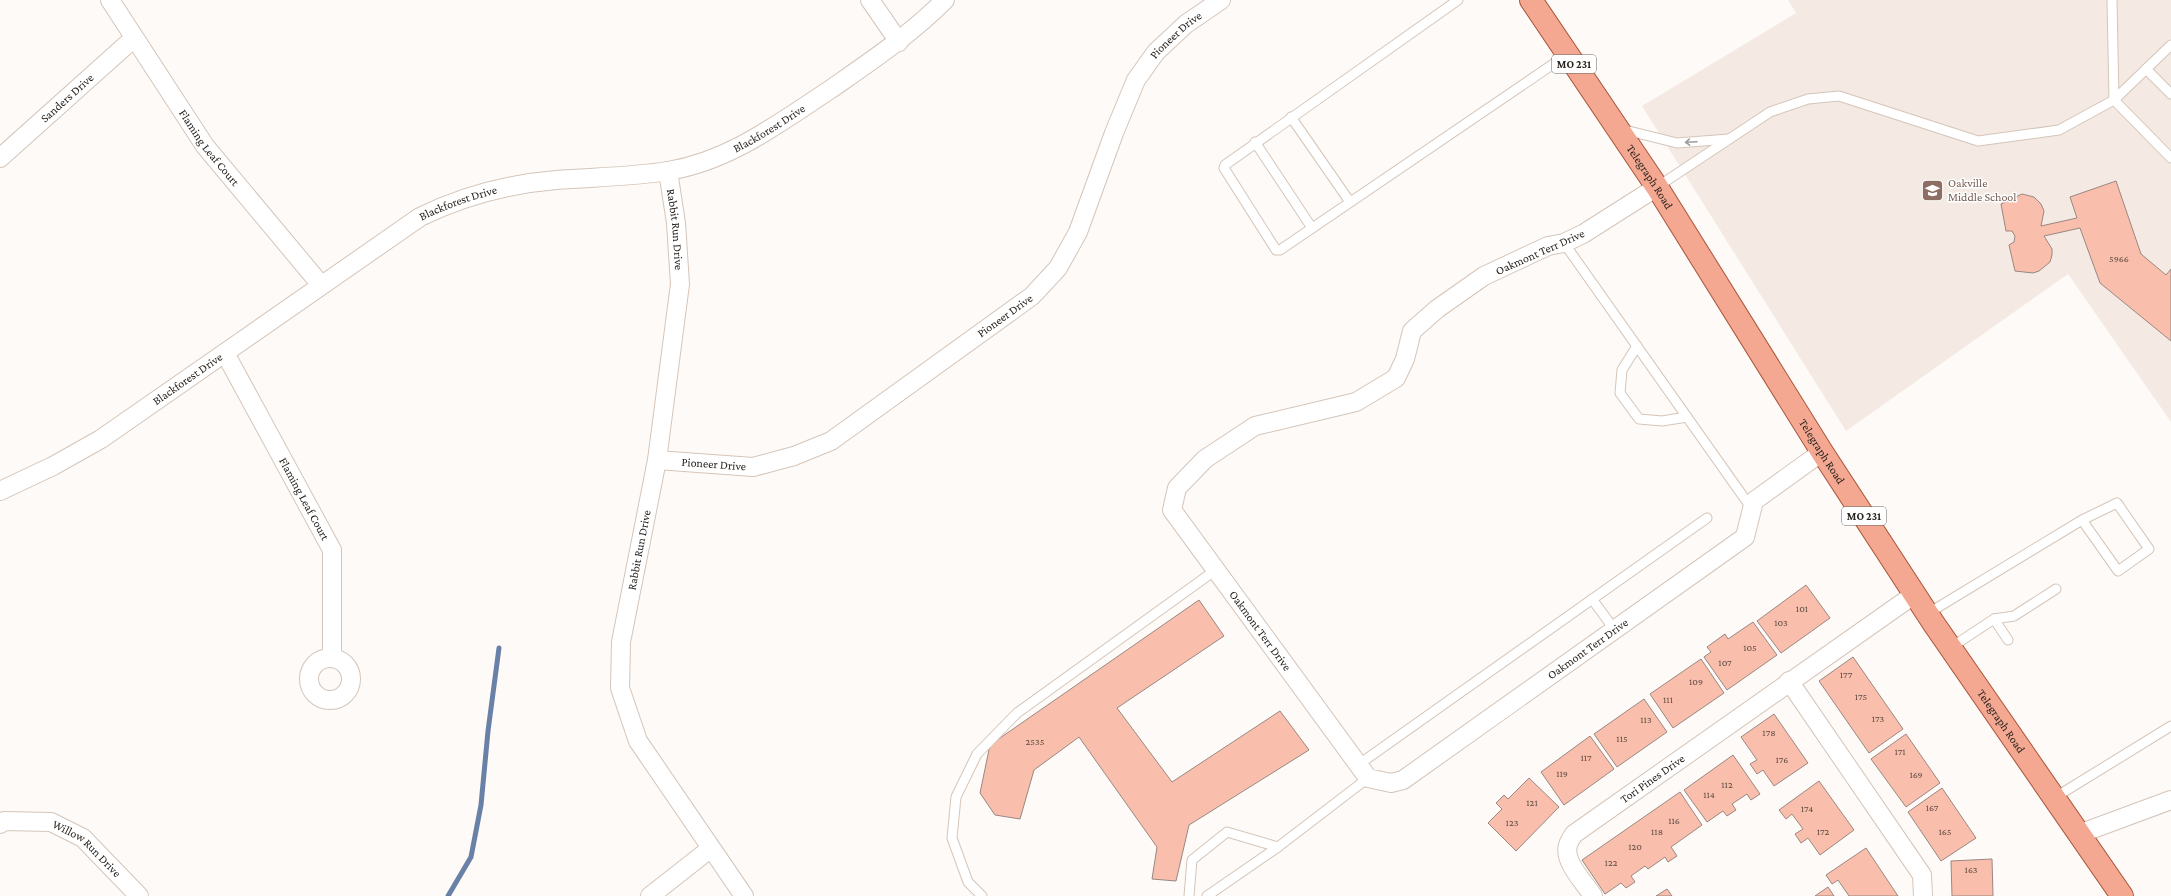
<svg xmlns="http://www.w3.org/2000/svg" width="2171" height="896" font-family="'Crimson Pro',serif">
  <rect width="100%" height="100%" fill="#fdfaf7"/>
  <path fill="#f4eae3" d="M 1788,0 L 2171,0 L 2171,422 L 2068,274 L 1846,431 L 1642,106 L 1796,13 Z"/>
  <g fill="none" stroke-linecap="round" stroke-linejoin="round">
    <path stroke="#6981a6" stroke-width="5" d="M 448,896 L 471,857 L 481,805 L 488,731 L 499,648"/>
  </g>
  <g fill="#fabfac" stroke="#9a8781">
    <path d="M 2116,181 L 2141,254 L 2166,275 L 2171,269 L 2171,341 L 2100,283 L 2080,228 L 2044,236 L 2052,249 L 2052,255 L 2050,262 L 2039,271 L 2033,273 L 2015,271 L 2009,245 L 2014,242 L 2015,236 L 2012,231 L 2006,231 L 2001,204 L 2022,194 L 2034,197 L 2041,204 L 2044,211 L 2041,226 L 2077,218 L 2070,197 Z"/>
    <path d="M 1806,585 L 1830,618 L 1781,653 L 1757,621 Z"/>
    <path d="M 1199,600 L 1224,636 L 1117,708 L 1172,782 L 1280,711 L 1309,750 L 1189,825 L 1176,881 L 1152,879 L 1157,847 L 1079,737 L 1034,770 L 1020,819 L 995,815 L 980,793 L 990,745 Z"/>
    <path d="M 1753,622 L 1777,655 L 1727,690 L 1704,657 L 1711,652 L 1707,647 L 1725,634 L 1728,639 Z"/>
    <path d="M 1853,657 L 1903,729 L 1869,753 L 1819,681 Z"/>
    <path d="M 1701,659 L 1724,693 L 1673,728 L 1650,694 Z"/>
    <path d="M 1644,699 L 1667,732 L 1617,767 L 1594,734 Z"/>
    <path d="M 1774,714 L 1808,763 L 1774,786 L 1763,770 L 1757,774 L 1750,764 L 1757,760 L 1741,737 Z"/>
    <path d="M 1906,734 L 1940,783 L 1906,807 L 1871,759 Z"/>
    <path d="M 1590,736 L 1614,769 L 1564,805 L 1541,772 Z"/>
    <path d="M 1733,755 L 1760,794 L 1751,800 L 1747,794 L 1732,804 L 1736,810 L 1727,816 L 1723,811 L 1707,822 L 1684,790 Z"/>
    <path d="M 1529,778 L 1559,807 L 1516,851 L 1488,823 L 1502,809 L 1496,803 L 1504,795 L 1508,799 Z"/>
    <path d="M 1819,781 L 1854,830 L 1820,855 L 1808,838 L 1801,843 L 1795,834 L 1803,829 L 1792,814 L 1786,819 L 1779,810 Z"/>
    <path d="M 1942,788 L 1976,838 L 1941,861 L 1908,812 Z"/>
    <path d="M 1680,792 L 1702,825 L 1671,847 L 1677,856 L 1668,862 L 1665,857 L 1648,869 L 1645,866 L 1631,876 L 1635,882 L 1626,888 L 1621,883 L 1605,894 L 1582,860 Z"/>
    <path d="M 1866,848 L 1898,896 L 1849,896 L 1838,880 L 1832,884 L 1826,875 Z"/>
    <path d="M 1992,859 L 1993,896 L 1952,896 L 1951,861 Z"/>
    <path d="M 1828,887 L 1834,896 L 1815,896 Z"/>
    <path d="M 1667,889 L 1672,896 L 1656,896 Z"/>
  </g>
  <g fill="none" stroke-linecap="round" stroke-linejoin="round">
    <defs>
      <g id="service">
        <path d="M 1458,0 L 1225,165 L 1224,168 L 1276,250 L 1280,250 L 1568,54"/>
        <path d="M 2112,0 L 2114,100 L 2171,158"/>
        <path d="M 2146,69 L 2171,94"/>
        <path d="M 1291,117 L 1350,202"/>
        <path d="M 1621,129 L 1677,143 L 1729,139"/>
        <path d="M 1255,142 L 1312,228"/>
        <path d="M 1657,187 L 1770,112 L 1808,99 L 1839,96 L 1978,141 L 2059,130 L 2114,100 L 2171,45"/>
        <path d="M 1564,243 L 1752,509"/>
        <path d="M 1637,346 L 1622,370 L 1620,393 L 1639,419 L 1662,421 L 1687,417"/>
        <path d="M 1592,599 L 1614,629"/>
        <path d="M 1927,614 L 2082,520 L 2117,503 L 2149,549 L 2118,571 L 2082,520"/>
        <path d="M 1994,619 L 2008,640"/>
        <path d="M 1950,648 L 1994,619 L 2014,616 L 2056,589"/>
        <path d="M 1358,765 L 1707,518"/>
        <path d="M 2054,798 L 2171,726"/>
        <path d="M 982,896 L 968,882 L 952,838 L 956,797 L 977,754 L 1017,713 L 1217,569"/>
        <path d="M 1189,896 L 1192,860 L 1227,832 L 1278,847"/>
        <path d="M 1207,896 L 1278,847 L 1368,778"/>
      </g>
      <g id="minor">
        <path id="s1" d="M 110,0 L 205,146 L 321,285"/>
        <path d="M 870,0 L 899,42"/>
        <path id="s2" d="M 0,158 L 134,38"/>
        <path id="s3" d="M 668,171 L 676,223 L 680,284 L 657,460 L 621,642 L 620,688 L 638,741 L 744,896"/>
        <path id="s4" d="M 1657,187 L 1583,234 L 1564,243 L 1548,246 L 1484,276 L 1437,309 L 1412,331 L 1405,359 L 1396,378 L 1356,402 L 1255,426 L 1205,459 L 1177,488 L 1172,510 L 1368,778 L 1391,783 L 1403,780 L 1745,537 L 1754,501 L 1822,452"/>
        <path id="s5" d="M 225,353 L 332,550 L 332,658"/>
        <path id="s6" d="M 657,460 L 753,467 L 794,456 L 831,441 L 1032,296 L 1058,268 L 1078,232 L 1114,133 L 1136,80 L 1156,52 L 1186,24 L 1221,0"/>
        <path id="s7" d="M 0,491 L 53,466 L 101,439 L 420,217 C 463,196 508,184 556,180 C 593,177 631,177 668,171 C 730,161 779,123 831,89 C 871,61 910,35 945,0"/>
        <circle cx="330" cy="679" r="21"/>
        <path d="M 1789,681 L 1922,875 L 1923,896"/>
        <path id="s8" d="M 0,824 L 4,821 L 51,822 L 83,838 L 139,896"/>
        <path d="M 2079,834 L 2171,800"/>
        <path d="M 650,896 L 710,849"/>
        <path id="s9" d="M 1593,896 C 1585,883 1563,862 1568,845 C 1569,841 1572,837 1574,834 L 1915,594"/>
      </g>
      <g id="primary">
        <path id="s10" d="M 1531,0 L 1657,187 L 1822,452 L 1934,624 L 2122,896"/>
      </g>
    </defs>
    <use href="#service" stroke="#d5c5b9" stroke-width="11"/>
    <use href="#minor" stroke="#d5c5b9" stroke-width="20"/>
    <use href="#primary" stroke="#a85439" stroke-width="24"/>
    <use href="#service" stroke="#fff" stroke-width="9"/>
    <use href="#minor" stroke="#fff" stroke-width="18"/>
    <use href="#primary" stroke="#f4a891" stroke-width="22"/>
  </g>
  <defs><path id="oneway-shaft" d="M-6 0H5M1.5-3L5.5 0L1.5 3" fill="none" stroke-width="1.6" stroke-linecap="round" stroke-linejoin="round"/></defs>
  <use stroke="#9f9c9a" href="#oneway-shaft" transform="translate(1691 142) rotate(177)"/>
  <defs>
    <symbol id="school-square" viewBox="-11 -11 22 22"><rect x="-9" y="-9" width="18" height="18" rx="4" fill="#8d6e63" stroke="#fff"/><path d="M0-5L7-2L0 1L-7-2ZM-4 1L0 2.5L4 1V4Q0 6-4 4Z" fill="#fff"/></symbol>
  </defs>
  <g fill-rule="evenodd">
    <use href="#school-square" x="1920" y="178" width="25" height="25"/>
  </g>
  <g text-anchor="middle" stroke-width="3" stroke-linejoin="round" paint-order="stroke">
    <g font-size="10" fill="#5d4a42">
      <text x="2119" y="262">5966</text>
      <text x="1802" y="612">101</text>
      <text x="1781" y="626">103</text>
      <text x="1750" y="651">105</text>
      <text x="1725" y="666">107</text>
      <text x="1846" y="678">177</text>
      <text x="1696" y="685">109</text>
      <text x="1861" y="700">175</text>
      <text x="1668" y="703">111</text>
      <text x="1878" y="722">173</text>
      <text x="1646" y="723">113</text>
      <text x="1769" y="736">178</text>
      <text x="1622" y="742">115</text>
      <text x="1035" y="745">2535</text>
      <text x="1900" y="755">171</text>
      <text x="1586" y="761">117</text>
      <text x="1782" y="763">176</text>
      <text x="1562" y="777">119</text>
      <text x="1916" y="778">169</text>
      <text x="1727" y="788">112</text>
      <text x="1709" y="798">114</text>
      <text x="1532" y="806">121</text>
      <text x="1932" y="811">167</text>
      <text x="1807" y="812">174</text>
      <text x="1674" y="824">116</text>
      <text x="1512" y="826">123</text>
      <text x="1657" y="835">118</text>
      <text x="1823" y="835">172</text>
      <text x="1945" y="835">165</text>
      <text x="1635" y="850">120</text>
      <text x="1611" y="866">122</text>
      <text x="1971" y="873">163</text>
    </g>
    <g fill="#fff" stroke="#696562" stroke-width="1">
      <rect x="1552" y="55" width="44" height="18" rx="3"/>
      <rect x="1842" y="507" width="44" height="18" rx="3"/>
    </g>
    <g font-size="11" font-weight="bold" fill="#29231e">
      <text x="1574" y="68">MO 231</text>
      <text x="1864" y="520">MO 231</text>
    </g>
    <g font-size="12" fill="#29231e" stroke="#fff">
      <text dy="4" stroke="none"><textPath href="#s6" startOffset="729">Pioneer Drive</textPath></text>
      <text dy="4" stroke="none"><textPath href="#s2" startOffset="90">Sanders Drive</textPath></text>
      <text dy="4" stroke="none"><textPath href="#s7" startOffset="867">Blackforest Drive</textPath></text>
      <text dy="4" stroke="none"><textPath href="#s1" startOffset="178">Flaming Leaf Court</textPath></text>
      <text dy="4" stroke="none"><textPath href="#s10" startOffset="213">Telegraph Road</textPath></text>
      <text dy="4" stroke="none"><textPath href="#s7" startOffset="543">Blackforest Drive</textPath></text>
      <text dy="4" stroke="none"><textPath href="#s3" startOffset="59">Rabbit Run Drive</textPath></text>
      <text transform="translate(1540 252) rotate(-24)" y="4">Oakmont Terr Drive</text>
      <text dy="4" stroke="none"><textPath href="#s6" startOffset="393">Pioneer Drive</textPath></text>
      <text dy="4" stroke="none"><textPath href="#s7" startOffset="219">Blackforest Drive</textPath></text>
      <text dy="4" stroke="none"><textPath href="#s10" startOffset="537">Telegraph Road</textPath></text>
      <text dy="4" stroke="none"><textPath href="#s6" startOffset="57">Pioneer Drive</textPath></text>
      <text dy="4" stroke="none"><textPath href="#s5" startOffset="166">Flaming Leaf Court</textPath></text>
      <text transform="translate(639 550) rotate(-79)" y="4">Rabbit Run Drive</text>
      <text dy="4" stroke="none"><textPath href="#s4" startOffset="759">Oakmont Terr Drive</textPath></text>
      <text dy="4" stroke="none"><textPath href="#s4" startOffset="1204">Oakmont Terr Drive</textPath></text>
      <text dy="4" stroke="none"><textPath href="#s10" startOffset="861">Telegraph Road</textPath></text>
      <text dy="4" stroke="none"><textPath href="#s9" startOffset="167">Tori Pines Drive</textPath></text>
      <text dy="4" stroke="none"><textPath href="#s8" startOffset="97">Willow Run Drive</textPath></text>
    </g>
    <g font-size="12" fill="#785e54" stroke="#fff" text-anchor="start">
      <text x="1948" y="187">Oakville<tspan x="1948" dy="14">Middle School</tspan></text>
    </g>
  </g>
</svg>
